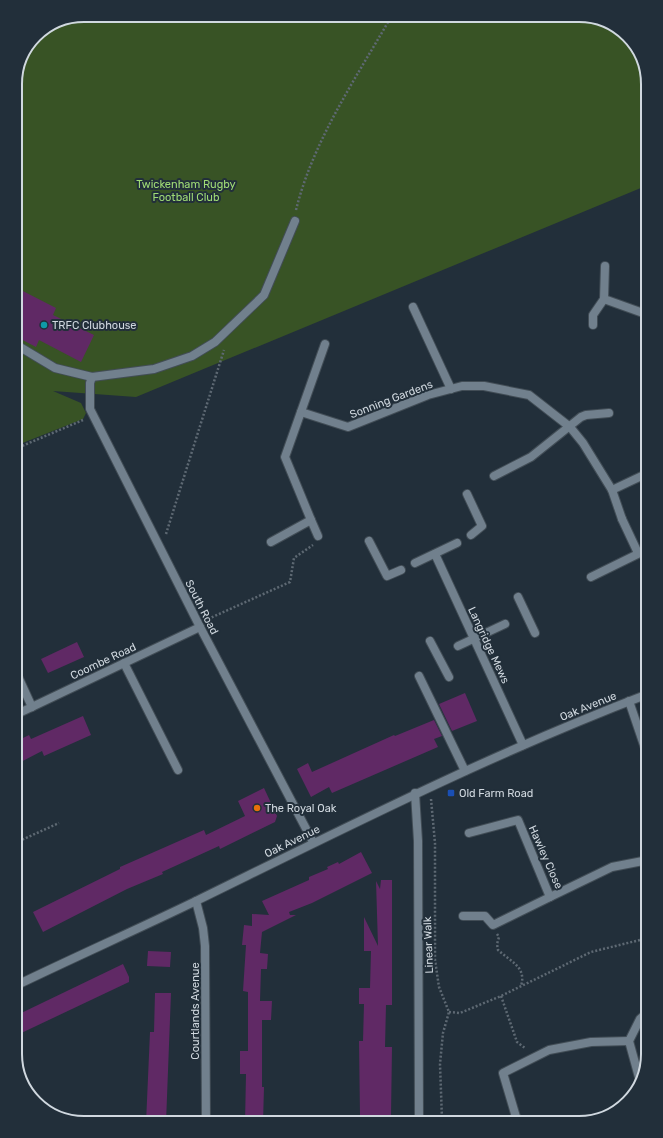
<svg xmlns="http://www.w3.org/2000/svg" width="663" height="1138" font-family="Rubik,sans-serif">
  <rect width="100%" height="100%" fill="#222f3a"/>
  <path fill="#385325" d="M 584,15 L 618,27 L 641,54 L 648,84 L 648,185 L 136,397 L 53,391 L 81,403 L 86,413 L 83,419 L 15,446 L 15,80 L 35,35 L 58,20 Z"/>
  <g fill="#602965">
    <path d="M 15,287 L 56,308 L 53,315 L 94,335 L 81,362 L 39,340 L 36,347 L 15,336 Z"/>
    <path d="M 77,642 L 84,657 L 48,673 L 41,659 Z"/>
    <path d="M 465,693 L 477,721 L 452,731 L 439,704 Z"/>
    <path d="M 83,716 L 91,735 L 44,756 L 42,751 L 15,765 L 15,742 L 29,735 L 31,739 Z"/>
    <path d="M 434,720 L 442,736 L 434,739 L 438,747 L 332,793 L 329,787 L 311,797 L 297,769 L 308,763 L 312,772 L 394,735 L 395,736 Z"/>
    <path d="M 264,788 L 277,816 L 275,822 L 220,849 L 219,846 L 162,872 L 163,874 L 127,889 L 43,932 L 33,912 L 120,869 L 120,867 L 204,830 L 206,835 L 245,816 L 238,801 Z"/>
    <path d="M 361,852 L 372,873 L 312,903 L 289,912 L 290,915 L 296,915 L 262,932 L 260,953 L 268,954 L 267,969 L 261,969 L 260,1001 L 272,1001 L 271,1020 L 262,1020 L 262,1087 L 264,1087 L 263,1123 L 245,1123 L 246,1074 L 240,1074 L 240,1051 L 248,1051 L 248,992 L 243,991 L 246,945 L 242,945 L 244,925 L 252,926 L 252,914 L 269,915 L 262,901 L 309,880 L 309,877 L 328,869 L 327,867 L 338,862 L 339,864 Z"/>
    <path d="M 381,880 L 392,880 L 392,1005 L 386,1005 L 385,1047 L 392,1047 L 391,1116 L 360,1116 L 359,1041 L 363,1041 L 364,1004 L 359,1004 L 359,988 L 370,988 L 371,951 L 364,951 L 364,917 L 378,946 L 376,881 L 380,889 Z"/>
    <path d="M 148,951 L 171,952 L 170,967 L 147,966 Z"/>
    <path d="M 123,964 L 129,977 L 129,982 L 15,1036 L 15,1016 Z"/>
    <path d="M 155,993 L 171,993 L 166,1123 L 146,1123 L 150,1032 L 154,1032 Z"/>
  </g>
  <g fill="none" stroke-linecap="round" stroke-linejoin="round">
    <defs>
      <g id="service">
        <path d="M 413,307 L 451,389"/>
        <path d="M 15,344 L 55,368 L 92,377 L 154,369 L 192,356 L 215,342 L 264,295 L 295,221"/>
        <path d="M 494,476 L 531,457 L 581,417 L 586,415 L 609,413"/>
        <path d="M 467,494 L 482,526 L 471,535"/>
        <path d="M 622,519 L 638,553"/>
        <path d="M 369,541 L 387,576 L 401,570"/>
        <path d="M 271,542 L 311,520 L 318,536"/>
        <path d="M 415,563 L 457,543"/>
        <path d="M 591,577 L 648,549"/>
        <path d="M 518,597 L 535,633"/>
        <path d="M 430,641 L 449,677"/>
        <path d="M 458,646 L 505,624"/>
        <path d="M 124,663 L 178,770"/>
        <path d="M 419,676 L 465,771"/>
        <path d="M 463,916 L 485,916 L 493,925 L 550,897"/>
        <path d="M 516,1117 L 518,1123"/>
      </g>
      <g id="minor">
        <path d="M 605,266 L 604,299 L 643,313 L 648,318"/>
        <path d="M 593,325 L 593,315 L 604,299"/>
        <path d="M 92,377 L 90,383 L 90,409 L 200,627 L 313,842"/>
        <path d="M 301,412 L 348,427 L 428,395 L 462,386 L 484,386 L 529,395 L 570,427 L 583,443 L 612,490 L 622,519"/>
        <path d="M 648,415 L 646,367 L 648,363"/>
        <path d="M 612,490 L 648,473"/>
        <path d="M 311,520 L 285,457 L 325,344"/>
        <path d="M 435,554 L 523,745"/>
        <path d="M 15,670 L 32,707"/>
        <path d="M 629,701 L 648,757"/>
        <path d="M 15,715 L 200,627"/>
        <path d="M 415,793 L 418,841 L 419,1123"/>
        <path d="M 469,833 L 518,820 L 550,897 L 612,867 L 648,860"/>
        <path d="M 196,901 L 203,928 L 205,946 L 206,1123"/>
        <path d="M 640,1081 L 629,1041 L 640,1019 L 648,1012"/>
        <path d="M 516,1117 L 503,1073 L 549,1050 L 591,1042 L 629,1041"/>
      </g>
      <path id="tertiary" d="M 15,986 C 75,957 136,930 196,901 C 345,828 493,753 648,694"/>
    </defs>
    <use href="#service" stroke="#424d56" stroke-width="10"/>
    <use href="#minor" stroke="#424d56" stroke-width="10"/>
    <use href="#tertiary" stroke="#424d56" stroke-width="10"/>
    <g stroke="#5e6973" stroke-width="2.5" stroke-dasharray="2 2" stroke-linecap="butt">
      <path d="M 296,210 C 313,141 356,78 391,17"/>
      <path d="M 15,449 L 83,420"/>
      <path d="M 166,534 L 224,350"/>
      <path d="M 208,619 L 290,582 L 294,558 L 313,545"/>
      <path d="M 431,799 L 435,843 L 435,960 L 439,987 L 449,1012 L 443,1033 L 440,1064 L 442,1119 L 444,1123"/>
      <path d="M 15,843 L 59,823"/>
      <path d="M 497,934 L 499,937 L 497,944 L 498,950 C 510,961 527,967 521,986"/>
      <path d="M 501,996 L 517,1042 L 525,1048"/>
      <path d="M 449,1012 L 460,1013 L 501,996 L 591,952 L 648,938"/>
    </g>
    <use href="#service" stroke="#71808d" stroke-width="8"/>
    <use href="#minor" stroke="#71808d" stroke-width="8"/>
    <use href="#tertiary" stroke="#71808d" stroke-width="8"/>
  </g>
  <circle fill="#0f9aa8" stroke="#222f3a" stroke-width="1.5" cx="44" cy="325" r="4"/>
  <rect fill="#1a4fb4" stroke="#222f3a" stroke-width="1.5" x="447" y="789" width="8" height="8" rx="2"/>
  <circle fill="#e8710a" stroke="#222f3a" stroke-width="1.5" cx="257" cy="808" r="4"/>
  <g text-anchor="middle" stroke-width="4" stroke-linejoin="round" paint-order="stroke">
    <g font-size="11" fill="#9fdb75" stroke="#222f3a">
      <text x="186" y="188">Twickenham Rugby<tspan x="186" dy="13">Football Club</tspan></text>
    </g>
    <g font-size="11" fill="#d0d8df" stroke="#222f3a" text-anchor="start">
      <text x="52" y="329">TRFC Clubhouse</text>
      <text x="459" y="797">Old Farm Road</text>
      <text x="265" y="812">The Royal Oak</text>
    </g>
    <g font-size="11" fill="#d0d8df" stroke="#222f3a">
      <text transform="translate(391 399) rotate(-21)" y="4">Sonning Gardens</text>
      <text transform="translate(202 607) rotate(63)" y="4">South Road</text>
      <text transform="translate(489 645) rotate(65)" y="4">Langridge Mews</text>
      <text transform="translate(103 661) rotate(-25)" y="4">Coombe Road</text>
      <text transform="translate(588 706) rotate(-22)" y="4">Oak Avenue</text>
      <text transform="translate(292 841) rotate(-26)" y="4">Oak Avenue</text>
      <text transform="translate(546 857) rotate(66)" y="4">Hawley Close</text>
      <text transform="translate(428 945) rotate(-92)" y="4">Linear Walk</text>
      <text transform="translate(195 1011) rotate(-90)" y="4">Courtlands Avenue</text>
    </g>
  </g>
  <path d="M0 0H663V1138H0ZM84 22H579A62 62 0 0 1 641 84V1054A62 62 0 0 1 579 1116H84A62 62 0 0 1 22 1054V84A62 62 0 0 1 84 22Z" fill="#222f3a" fill-rule="evenodd"/>
  <path fill="none" stroke="#d0d8df" stroke-width="2" d="M84 22H579A62 62 0 0 1 641 84V1054A62 62 0 0 1 579 1116H84A62 62 0 0 1 22 1054V84A62 62 0 0 1 84 22Z"/>
</svg>
